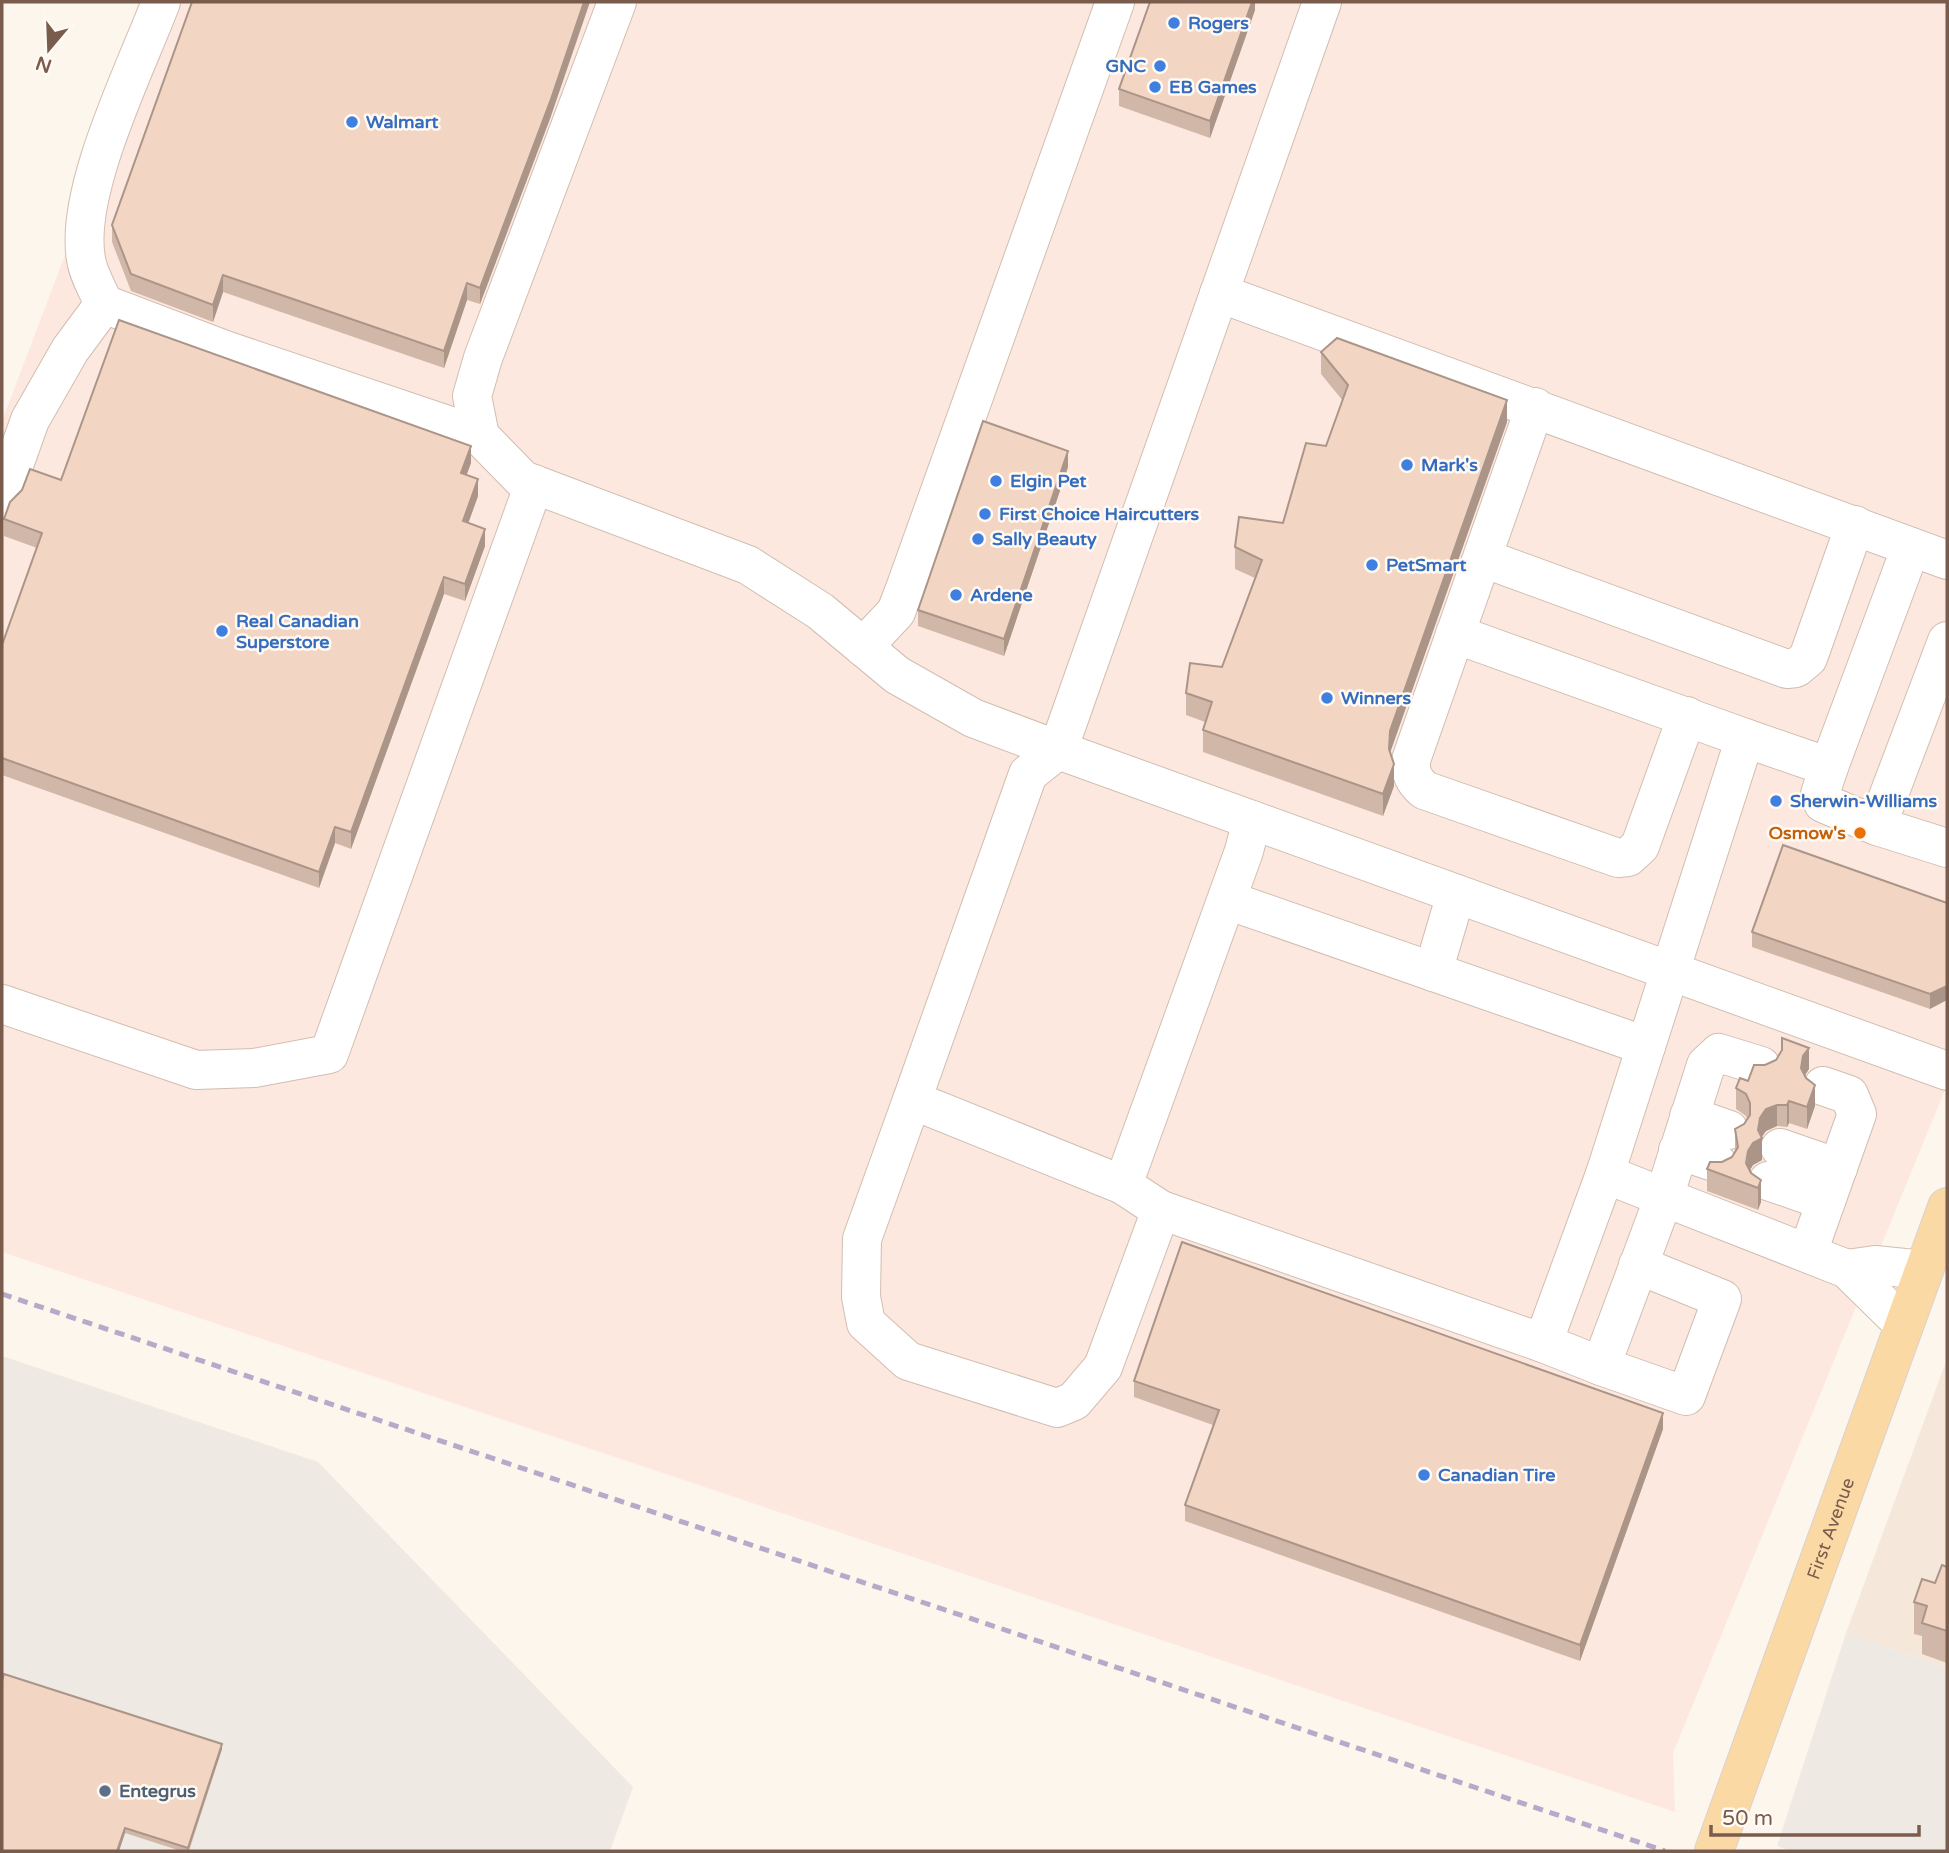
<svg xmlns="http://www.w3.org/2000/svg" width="1949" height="1853" font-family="'Varela Round',sans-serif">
  <rect width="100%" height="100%" fill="#fdf6ec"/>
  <path fill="#f5e8da" d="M 1947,1359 L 1947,1668 L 1846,1633 Z"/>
  <path fill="#fde8e0" d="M 161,2 L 1947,2 L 1947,1085 L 1673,1753 L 1675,1812 L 2,1252 L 2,421 Z"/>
  <g fill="#efe9e4">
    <path d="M 2,1356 L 318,1462 L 633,1787 L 610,1851 L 2,1851 Z"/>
    <path d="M 1846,1633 L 1947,1668 L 1947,1851 L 1791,1851 L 1777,1846 Z"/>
  </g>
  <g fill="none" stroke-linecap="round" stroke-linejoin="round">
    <defs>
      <g id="minor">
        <path d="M 161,2 C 136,68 74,191 86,259 C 88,274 98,290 104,304 L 225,350 L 480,436"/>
        <path d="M 617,2 L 483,358 L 472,396 L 480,436 L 523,480 L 748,565 L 820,611 L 897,675 L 973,718 L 1058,750"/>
        <path d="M 1322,2 L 1058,750 L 1947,1071"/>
        <path d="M 1219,293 L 1947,560"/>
        <path d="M 1535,407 L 1411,760 C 1410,773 1414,781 1424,790 L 1618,858 L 1628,857 L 1640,846 L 1687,716"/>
        <path d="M 2,499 L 30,420 L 70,350 L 104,304"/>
        <path d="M 1483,558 L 1787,669 L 1796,668 L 1808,658 L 1855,525"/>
        <path d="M 1455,634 L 1745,738 L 1605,1174 L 1847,1269 L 1904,1325"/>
        <path d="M 863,647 L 896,612 L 906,586 L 1115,2"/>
        <path d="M 1745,738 L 1829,767 L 1911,547"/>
        <path d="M 1058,750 L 1028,774 L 912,1100 L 1123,1185 L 1244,851 L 1252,820"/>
        <path d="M 1829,767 L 1820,794 L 1823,803 L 1877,826 L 1947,848"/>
        <path d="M 1877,826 L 1947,641"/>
        <path d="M 1227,900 L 1646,1046"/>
        <path d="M 1433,972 L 1456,894"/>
        <path d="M 2,1004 L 196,1070 L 254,1068 L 329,1054 L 534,484"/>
        <path d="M 912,1100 L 862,1239 L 861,1297 L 866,1323 L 908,1361 L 1057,1408 L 1074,1401 L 1103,1367 L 1161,1210 L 1123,1185"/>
        <path d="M 1689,1116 L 1729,1130"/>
        <path d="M 1780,1148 L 1838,1168"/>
        <path d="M 1678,1150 L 1717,1163"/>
        <path d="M 1768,1181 L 1826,1201"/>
        <path d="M 1161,1210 L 1543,1343 L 1605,1174"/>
        <path d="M 1808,1252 L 1857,1114 L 1849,1095 L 1823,1086"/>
        <path d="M 1847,1269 L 1875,1265 L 1924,1270"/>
        <path d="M 1543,1343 L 1601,1366 L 1664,1197 L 1706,1065 L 1719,1053 L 1761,1066"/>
        <path d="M 1601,1366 L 1686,1396 L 1722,1299 L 1638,1265"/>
      </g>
      <g id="major">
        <path id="s1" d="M 1714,1851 L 1947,1207"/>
      </g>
    </defs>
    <use href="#minor" stroke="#d1beb0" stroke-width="40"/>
    <use href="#major" stroke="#dad1cd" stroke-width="40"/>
    <use href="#minor" stroke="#fff" stroke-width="38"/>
    <use href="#major" stroke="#fbd9a5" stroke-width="38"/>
    <path stroke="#b9a8c9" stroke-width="5" stroke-dasharray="10 7" stroke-linecap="butt" d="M 2,1294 L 1665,1851"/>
  </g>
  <g fill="#d1b7a8">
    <path d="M 1255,2 L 1255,10 L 1210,138 L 1119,106 L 1119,89 Z"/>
    <path d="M 551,116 L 480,304 L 467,300 L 444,368 L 223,292 L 213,322 L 131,291 L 112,242 L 112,225 Z"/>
    <path d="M 1321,352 L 1507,422 L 1390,752 L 1394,786 L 1383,816 L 1203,752 L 1203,730 L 1205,722 L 1186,715 L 1186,693 L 1222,667 L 1255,578 L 1235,569 L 1235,547 L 1283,523 L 1326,446 L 1343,401 L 1321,374 Z"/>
    <path d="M 471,463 L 466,475 L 478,496 L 468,523 L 485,546 L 465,601 L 444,594 L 351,849 L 335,843 L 319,888 L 2,775 L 2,645 L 37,548 L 4,536 L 4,519 L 61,480 Z"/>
    <path d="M 1068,467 L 1004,656 L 918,626 L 918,610 Z"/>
    <path d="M 1947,903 L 1930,1009 L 1752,947 L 1752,932 Z"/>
    <path d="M 1809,1069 L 1805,1075 L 1815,1106 L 1807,1129 L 1789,1123 L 1787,1127 L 1777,1126 L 1766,1131 L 1762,1137 L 1762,1160 L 1753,1165 L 1750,1170 L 1751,1173 L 1761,1180 L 1761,1202 L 1758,1210 L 1707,1191 L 1707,1169 L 1732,1157 L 1735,1152 L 1735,1129 L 1744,1124 L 1747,1119 L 1746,1116 L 1736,1109 L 1736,1088 L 1748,1081 Z"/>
    <path d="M 1134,1381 L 1663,1429 L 1580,1661 L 1185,1521 L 1185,1505 L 1213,1425 L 1134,1397 Z"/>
    <path d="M 1947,1567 L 1947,1663 L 1922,1654 L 1922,1636 L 1914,1634 L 1914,1602 L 1935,1583 Z"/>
    <path d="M 222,1749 L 189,1851 L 181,1851 L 125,1833 L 119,1851 L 2,1851 Z"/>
  </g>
  <g fill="#aa9588">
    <path d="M 584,2 L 590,2 L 551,116 L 480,304 L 480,288 Z"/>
    <path d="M 1252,2 L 1255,2 L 1255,10 L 1210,138 L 1210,121 Z"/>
    <path d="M 223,275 L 223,292 L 213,322 L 213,305 Z"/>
    <path d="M 467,283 L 467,300 L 444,368 L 444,351 Z"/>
    <path d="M 1507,400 L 1507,422 L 1390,753 L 1389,749 L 1390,731 Z"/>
    <path d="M 471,446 L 471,463 L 461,490 L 461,473 Z"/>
    <path d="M 1068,451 L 1068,467 L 1004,656 L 1004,639 Z"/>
    <path d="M 478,479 L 478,496 L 463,538 L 463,521 Z"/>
    <path d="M 485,529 L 485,546 L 465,601 L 465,584 Z"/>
    <path d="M 444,577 L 444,594 L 351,849 L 351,832 Z"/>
    <path d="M 1394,764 L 1394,786 L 1383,816 L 1383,794 Z"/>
    <path d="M 335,827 L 335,843 L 319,888 L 319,872 Z"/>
    <path d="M 1947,986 L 1947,1000 L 1930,1009 L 1930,994 Z"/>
    <path d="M 1809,1048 L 1809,1069 L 1803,1078 L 1801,1068 L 1803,1056 Z"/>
    <path d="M 1815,1085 L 1815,1106 L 1807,1129 L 1807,1107 Z"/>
    <path d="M 1789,1101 L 1789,1123 L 1787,1127 L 1787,1105 Z"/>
    <path d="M 1777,1105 L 1777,1126 L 1766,1131 L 1760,1139 L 1762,1138 L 1762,1160 L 1753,1165 L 1748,1173 L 1746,1184 L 1748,1151 L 1758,1130 L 1760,1118 L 1766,1109 Z"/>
    <path d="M 1761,1180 L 1761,1202 L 1758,1210 L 1758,1188 Z"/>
    <path d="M 1663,1413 L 1663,1429 L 1580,1661 L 1580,1645 Z"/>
    <path d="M 222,1744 L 222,1749 L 188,1851 L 188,1848 Z"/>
    <path d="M 125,1828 L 125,1833 L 119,1851 L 117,1851 Z"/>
  </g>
  <g fill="#f3d5c3" stroke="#aa9588" stroke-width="2">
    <path d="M 192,2 L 584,2 L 551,99 L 480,288 L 467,283 L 444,351 L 223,275 L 213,305 L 131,274 L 112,225 Z"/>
    <path d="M 1150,2 L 1252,2 L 1210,121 L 1119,89 Z"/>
    <path d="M 119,320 L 471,446 L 461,473 L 478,479 L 463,521 L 485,529 L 465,584 L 444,577 L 351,832 L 335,827 L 319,872 L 2,758 L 2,645 L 42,533 L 4,519 L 10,502 L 22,490 L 30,469 L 61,480 Z"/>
    <path d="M 1337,338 L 1507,400 L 1390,731 L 1389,749 L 1394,764 L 1383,794 L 1203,730 L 1212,702 L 1186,693 L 1190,663 L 1222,667 L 1262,560 L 1235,547 L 1239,517 L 1283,523 L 1306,443 L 1326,446 L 1348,385 L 1321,352 Z"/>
    <path d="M 983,421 L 1068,451 L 1004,639 L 918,610 Z"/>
    <path d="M 1783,845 L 1947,903 L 1947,986 L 1930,994 L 1752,932 Z"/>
    <path d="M 1782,1038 L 1809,1048 L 1803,1056 L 1801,1068 L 1806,1078 L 1815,1085 L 1807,1107 L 1789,1101 L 1787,1105 L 1777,1105 L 1766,1109 L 1760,1118 L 1758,1130 L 1762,1138 L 1753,1143 L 1748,1151 L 1746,1163 L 1751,1173 L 1761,1180 L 1758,1188 L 1707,1169 L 1710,1162 L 1722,1162 L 1732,1157 L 1738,1147 L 1735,1129 L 1744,1124 L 1750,1115 L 1750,1103 L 1746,1094 L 1736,1088 L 1740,1078 L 1748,1081 L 1754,1065 L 1765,1065 L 1776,1060 L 1782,1050 Z"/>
    <path d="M 1182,1242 L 1663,1413 L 1580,1645 L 1185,1505 L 1219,1410 L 1134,1381 Z"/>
    <path d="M 1942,1565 L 1947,1567 L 1947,1631 L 1922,1623 L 1927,1606 L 1914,1602 L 1922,1579 L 1935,1583 Z"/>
    <path d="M 4,1674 L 222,1744 L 188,1848 L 125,1828 L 117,1851 L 2,1851 L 2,1681 Z"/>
  </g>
  <g fill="#3f7fe0" stroke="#fffaf3" stroke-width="2.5">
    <circle cx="1174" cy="23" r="7"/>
    <circle cx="1160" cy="66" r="7"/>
    <circle cx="1155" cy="87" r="7"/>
    <circle cx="352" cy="122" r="7"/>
    <circle cx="1407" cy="465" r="7"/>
    <circle cx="996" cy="481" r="7"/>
    <circle cx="985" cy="514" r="7"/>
    <circle cx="978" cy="539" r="7"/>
    <circle cx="1372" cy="565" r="7"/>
    <circle cx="956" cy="595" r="7"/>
    <circle cx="222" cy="631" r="7"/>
    <circle cx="1327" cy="698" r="7"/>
    <circle cx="1776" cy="801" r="7"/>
    <circle cx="1424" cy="1475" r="7"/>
  </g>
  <circle fill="#e8710a" stroke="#fffaf3" stroke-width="2.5" cx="1860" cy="833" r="7"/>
  <circle fill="#5c6f8a" stroke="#fffaf3" stroke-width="2.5" cx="105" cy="1791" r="7"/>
  <g text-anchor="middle" stroke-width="5" stroke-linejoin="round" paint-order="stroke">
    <g font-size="18" font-weight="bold" fill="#366cbe" stroke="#fffaf3" text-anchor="start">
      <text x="1188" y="29">Rogers</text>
      <text x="1146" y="72" text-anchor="end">GNC</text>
      <text x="1169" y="93">EB Games</text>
      <text x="366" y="128">Walmart</text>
      <text x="1421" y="471">Mark's</text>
      <text x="1010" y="487">Elgin Pet</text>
      <text x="999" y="520">First Choice Haircutters</text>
      <text x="992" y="545">Sally Beauty</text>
      <text x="1386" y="571">PetSmart</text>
      <text x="970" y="601">Ardene</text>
      <text x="236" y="627">Real Canadian<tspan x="236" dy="21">Superstore</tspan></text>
      <text x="1341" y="704">Winners</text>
      <text x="1790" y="807">Sherwin-Williams</text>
      <text x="1438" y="1481">Canadian Tire</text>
    </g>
    <g font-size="18" font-weight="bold" fill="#c56008" stroke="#fffaf3" text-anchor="end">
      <text x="1846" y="839">Osmow's</text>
    </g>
    <g font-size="18" fill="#7a5c4d" stroke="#fffaf3">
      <text dy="6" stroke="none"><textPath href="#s1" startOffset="343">First Avenue</textPath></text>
    </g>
    <g font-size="18" font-weight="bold" fill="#4e5e75" stroke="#fffaf3" text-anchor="start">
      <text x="119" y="1797">Entegrus</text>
    </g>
  </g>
  <rect width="1949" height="1853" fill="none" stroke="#7a5c4d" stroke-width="7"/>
  <g transform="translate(49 49) rotate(199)" stroke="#fffaf3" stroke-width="5" paint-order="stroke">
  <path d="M0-5L12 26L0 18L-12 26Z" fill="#7a5c4d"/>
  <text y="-10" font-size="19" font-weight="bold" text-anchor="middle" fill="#7a5c4d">N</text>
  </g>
  <path d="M1711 1825v10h208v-10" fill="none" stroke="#7a5c4d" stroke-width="3.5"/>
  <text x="1722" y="1825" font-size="21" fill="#7a5c4d" stroke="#fffaf3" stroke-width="5" paint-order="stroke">50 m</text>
</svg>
